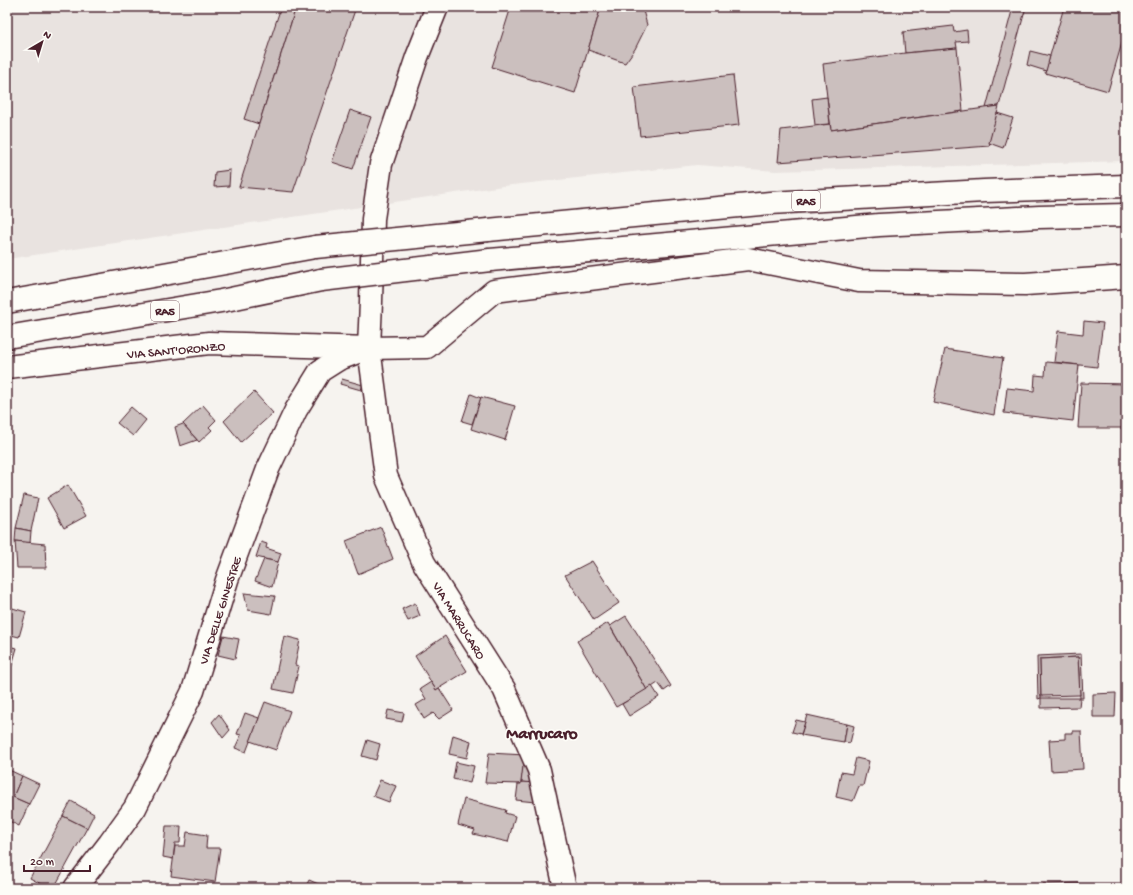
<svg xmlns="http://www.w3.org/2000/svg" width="1133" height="895" font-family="'Gochi Hand',sans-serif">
  <rect width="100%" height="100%" fill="#f6f3ef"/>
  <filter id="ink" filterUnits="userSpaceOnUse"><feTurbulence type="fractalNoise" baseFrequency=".025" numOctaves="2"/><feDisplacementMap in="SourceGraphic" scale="8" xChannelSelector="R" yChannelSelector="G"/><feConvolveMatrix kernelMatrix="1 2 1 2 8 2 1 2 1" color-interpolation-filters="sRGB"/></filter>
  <g filter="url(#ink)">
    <path fill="#e9e3e0" d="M 7,7 L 1126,7 L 1126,161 L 775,171 L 697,165 L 503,186 L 7,259 Z"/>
    <g fill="#cbbfbe" stroke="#4a1f2b">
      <path d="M 281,7 L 296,7 L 259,124 L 244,119 Z"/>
      <path d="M 296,7 L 356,7 L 293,192 L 239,187 Z"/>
      <path d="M 511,7 L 601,7 L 575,93 L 492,67 Z"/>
      <path d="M 601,7 L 642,7 L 647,25 L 635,49 L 625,63 L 588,50 Z"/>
      <path d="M 1013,7 L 1026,7 L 999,106 L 986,108 Z"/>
      <path d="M 1064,7 L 1126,7 L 1126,29 L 1108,91 L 1045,73 Z"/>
      <path d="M 953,26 L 954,32 L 967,30 L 968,41 L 956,42 L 957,48 L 905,53 L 903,32 Z"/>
      <path d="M 957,48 L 963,111 L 831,130 L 823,64 L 905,53 Z"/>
      <path d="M 1030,51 L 1050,56 L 1046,71 L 1027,65 Z"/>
      <path d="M 733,75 L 739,125 L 640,136 L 634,87 Z"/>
      <path d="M 827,97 L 830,124 L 815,125 L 812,99 Z"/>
      <path d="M 999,106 L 989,146 L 778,162 L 781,130 L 830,124 L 831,130 Z"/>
      <path d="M 350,110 L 371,117 L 353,169 L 332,162 Z"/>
      <path d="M 997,113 L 1013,118 L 1003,148 L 989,143 Z"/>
      <path d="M 230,170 L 229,186 L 214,187 L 215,172 Z"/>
      <path d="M 1084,321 L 1103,323 L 1097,367 L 1054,362 L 1058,331 L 1083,334 Z"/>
      <path d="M 945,349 L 1003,358 L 994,415 L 933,402 Z"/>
      <path d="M 1046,362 L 1079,365 L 1073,421 L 1004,413 L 1007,388 L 1034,391 L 1035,375 L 1045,376 Z"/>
      <path d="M 342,379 L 363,385 L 361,390 L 340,384 Z"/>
      <path d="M 1081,383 L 1126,384 L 1126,428 L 1078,428 Z"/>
      <path d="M 254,392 L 273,413 L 241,442 L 224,421 Z"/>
      <path d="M 471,394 L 481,398 L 472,424 L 462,421 Z"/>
      <path d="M 481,397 L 515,406 L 505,440 L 471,429 Z"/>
      <path d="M 203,405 L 216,420 L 209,427 L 212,430 L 199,442 L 183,424 Z"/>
      <path d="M 131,407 L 146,420 L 133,436 L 117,423 Z"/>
      <path d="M 183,424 L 197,440 L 180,446 L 175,427 Z"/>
      <path d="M 68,485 L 86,516 L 64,528 L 47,498 Z"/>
      <path d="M 24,495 L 38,498 L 31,531 L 16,528 Z"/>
      <path d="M 381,527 L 393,559 L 358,574 L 346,541 Z"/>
      <path d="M 16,528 L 31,531 L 30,543 L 15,541 Z"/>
      <path d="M 15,541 L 45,544 L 46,568 L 17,568 Z"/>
      <path d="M 261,542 L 267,544 L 266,548 L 281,553 L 278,562 L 256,557 Z"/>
      <path d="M 264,559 L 278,562 L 272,587 L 255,581 Z"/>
      <path d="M 592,561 L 619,603 L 594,620 L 565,575 Z"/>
      <path d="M 244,593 L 275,596 L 271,614 L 248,610 Z"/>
      <path d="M 7,601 L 11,602 L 9,607 L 26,612 L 19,637 L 7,634 Z"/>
      <path d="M 415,603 L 420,616 L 408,621 L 402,609 Z"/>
      <path d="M 626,616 L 671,686 L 664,691 L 658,683 L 647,690 L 610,626 Z"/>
      <path d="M 608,623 L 647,690 L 616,707 L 577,641 Z"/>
      <path d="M 7,634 L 10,635 L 7,646 L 17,648 L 10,672 L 7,671 Z"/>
      <path d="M 223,636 L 239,639 L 235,659 L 218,655 Z"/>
      <path d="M 284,636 L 300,640 L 295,665 L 299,666 L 293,693 L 273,689 Z"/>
      <path d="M 445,636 L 467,671 L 436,690 L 415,656 Z"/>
      <path d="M 1081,654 L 1083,698 L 1080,698 L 1078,657 L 1040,659 L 1041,698 L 1038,699 L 1037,656 Z"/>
      <path d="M 1078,657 L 1080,695 L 1041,696 L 1040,659 Z"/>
      <path d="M 431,682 L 436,690 L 439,688 L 453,710 L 439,719 L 433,713 L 424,719 L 416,705 L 426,699 L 420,689 Z"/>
      <path d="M 652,686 L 659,697 L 629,716 L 622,704 Z"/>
      <path d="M 1116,693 L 1115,717 L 1093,717 L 1093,694 Z"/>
      <path d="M 7,695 L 12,696 L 7,709 Z"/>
      <path d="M 1041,698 L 1080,698 L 1079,707 L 1041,708 Z"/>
      <path d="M 265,702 L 290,711 L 276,750 L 250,741 Z"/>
      <path d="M 388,710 L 404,713 L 402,722 L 386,719 Z"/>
      <path d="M 245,713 L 259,718 L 246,752 L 235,748 L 241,735 L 237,734 Z"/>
      <path d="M 219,714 L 230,730 L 223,738 L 212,722 Z"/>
      <path d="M 807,715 L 847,724 L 844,742 L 801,735 Z"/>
      <path d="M 796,720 L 805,722 L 801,734 L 792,732 Z"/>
      <path d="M 847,724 L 854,726 L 850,743 L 844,742 Z"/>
      <path d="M 1073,731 L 1081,731 L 1083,769 L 1051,771 L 1049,740 L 1065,739 L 1065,733 L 1073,733 Z"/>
      <path d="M 453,735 L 471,741 L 467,758 L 449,754 Z"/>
      <path d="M 367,740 L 380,744 L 376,760 L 362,756 Z"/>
      <path d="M 489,753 L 525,755 L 521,784 L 485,783 Z"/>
      <path d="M 856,758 L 869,761 L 863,786 L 859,786 L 853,801 L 836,797 L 841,772 L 852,774 Z"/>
      <path d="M 456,762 L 474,766 L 470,783 L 453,779 Z"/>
      <path d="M 523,766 L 532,767 L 530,783 L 521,782 Z"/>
      <path d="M 7,769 L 22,776 L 13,797 L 29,804 L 19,826 L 7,820 Z"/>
      <path d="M 22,776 L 39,784 L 29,804 L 13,797 Z"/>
      <path d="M 380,780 L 396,786 L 389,802 L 373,796 Z"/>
      <path d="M 521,782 L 536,783 L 535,802 L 516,800 L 518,784 L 521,784 Z"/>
      <path d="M 464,799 L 506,810 L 505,813 L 515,816 L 508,842 L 473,834 L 475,830 L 458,825 Z"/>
      <path d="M 71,801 L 94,814 L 87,828 L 63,816 Z"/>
      <path d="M 63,816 L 87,828 L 54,888 L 48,888 L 30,878 Z"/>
      <path d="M 166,826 L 181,826 L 180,843 L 175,843 L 173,859 L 163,857 Z"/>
      <path d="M 187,832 L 207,835 L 206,848 L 220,848 L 215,882 L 171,876 L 175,846 L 185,846 Z"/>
      <path d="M 309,880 L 323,886 L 322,888 L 305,888 Z"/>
      <path d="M 1079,883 L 1079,888 L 1043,888 L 1043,884 Z"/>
    </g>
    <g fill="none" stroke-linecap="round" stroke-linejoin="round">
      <defs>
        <g id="minor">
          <path d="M 437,7 L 417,57 L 381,164 L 373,219 L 371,302 L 369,348 L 386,476 L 424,563 L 504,689 L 539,770 L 565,888"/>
          <path d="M 7,367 L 209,343 L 369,348 L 427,347 L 494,291 L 748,259 L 859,281 L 1025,284 L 1126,277"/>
          <path d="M 75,888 L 109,844 L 135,808 L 193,691 L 227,580 L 268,469 L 296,410 L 320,371 L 339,359 L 363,350"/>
        </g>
        <g id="motorway">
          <path d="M 488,230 L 770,203 L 984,191 L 1126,186"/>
          <path d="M 490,260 L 879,225 L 1039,217 L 1126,215"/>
          <path d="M 7,302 L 315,247"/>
          <path d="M 7,337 L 221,301 L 321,280"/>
        </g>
      </defs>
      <use href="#minor" stroke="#4a1f2b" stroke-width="25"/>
      <use href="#motorway" stroke="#4a1f2b" stroke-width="25"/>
      <use href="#minor" stroke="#fdfcf7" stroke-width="22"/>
      <use href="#motorway" stroke="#fdfcf7" stroke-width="22"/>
      <defs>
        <g id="motorway-bridge">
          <path d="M 315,247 L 488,230"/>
          <path d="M 321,280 L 490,260"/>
        </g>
      </defs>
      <use href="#motorway-bridge" stroke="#4a1f2b" stroke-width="25" stroke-linecap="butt"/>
      <use href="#motorway-bridge" stroke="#fdfcf7" stroke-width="22"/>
    </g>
  </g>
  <g text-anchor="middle" stroke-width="3.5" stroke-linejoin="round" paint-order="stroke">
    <g fill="#fdfcf7" stroke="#806168" stroke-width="1">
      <rect x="792" y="191" width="28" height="20" rx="3"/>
      <rect x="151" y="301" width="28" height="20" rx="3"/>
    </g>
    <g font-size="12" font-weight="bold" fill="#4a1f2b">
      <text x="806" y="205">RA5</text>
      <text x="165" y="315">RA5</text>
    </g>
    <g font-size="13" fill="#4a1f2b" stroke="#fdfcf7">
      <text transform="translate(176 349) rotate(-5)" y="5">VIA SANT'ORONZO</text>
      <text transform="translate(219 610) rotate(-72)" y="5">VIA DELLE GINESTRE</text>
      <text transform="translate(460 620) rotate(58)" y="5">VIA MARRUCARO</text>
    </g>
    <g font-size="17" font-weight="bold" fill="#4a1f2b" stroke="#fdfcf7">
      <text x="542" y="738">Marrucaro</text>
    </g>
  </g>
  <rect width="1133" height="895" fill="none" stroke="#fdfcf7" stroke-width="24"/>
  <rect x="12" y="12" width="1109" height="871" fill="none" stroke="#4a1f2b" stroke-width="1.5" filter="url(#ink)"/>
  <g transform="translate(42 42) rotate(38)" stroke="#fdfcf7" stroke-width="3" paint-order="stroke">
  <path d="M0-3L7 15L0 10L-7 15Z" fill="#4a1f2b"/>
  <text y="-6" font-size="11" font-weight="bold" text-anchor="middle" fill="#4a1f2b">N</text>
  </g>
  <path d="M24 865v6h66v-6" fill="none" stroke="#4a1f2b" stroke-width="2"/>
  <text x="30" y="865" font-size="12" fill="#4a1f2b" stroke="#fdfcf7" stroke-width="3" paint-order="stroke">20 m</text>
</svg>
